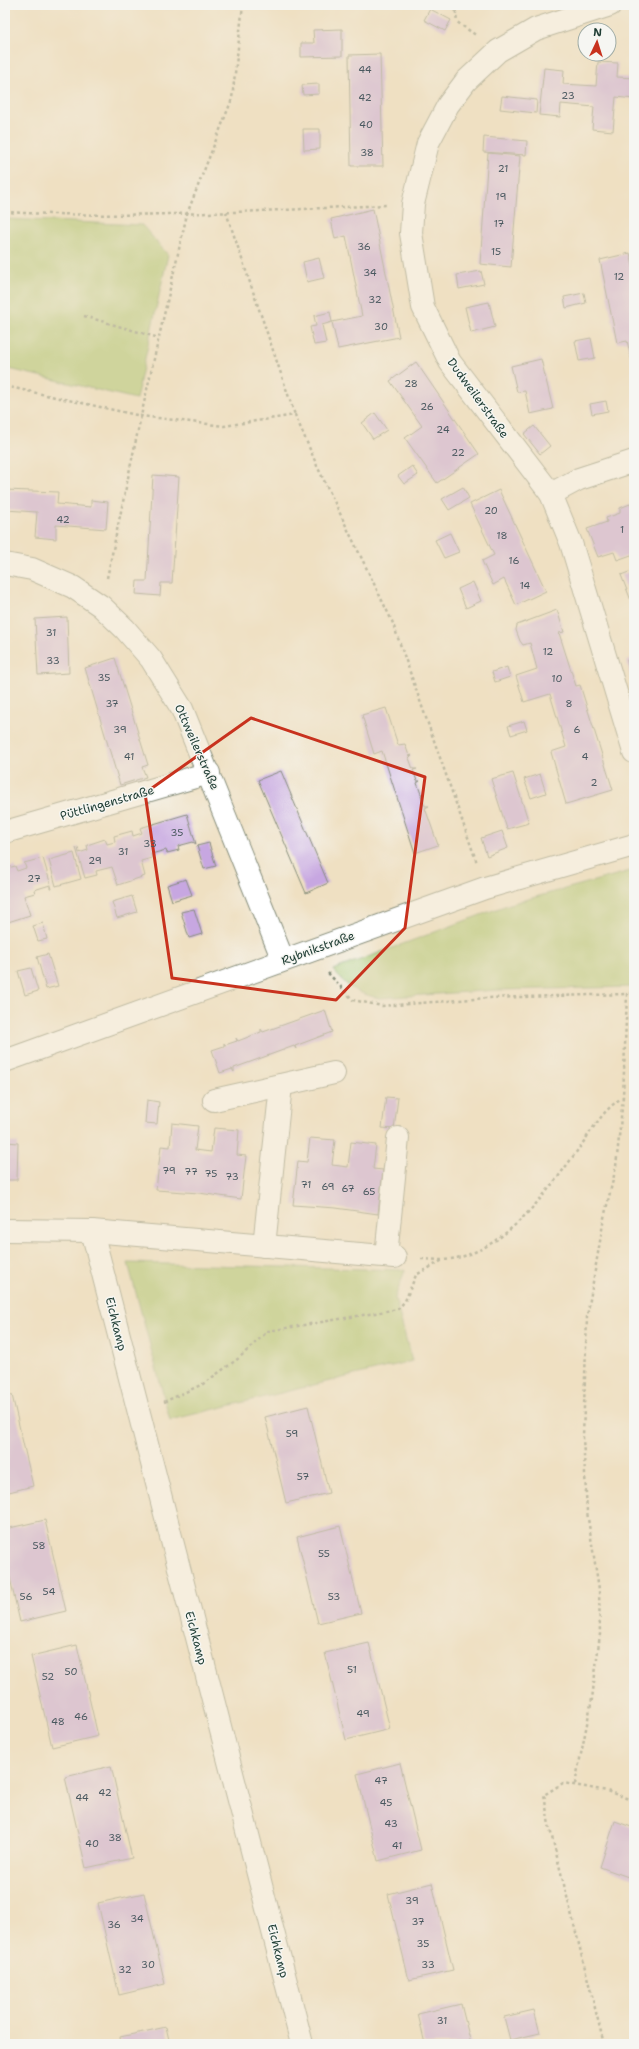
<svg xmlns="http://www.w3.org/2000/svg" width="639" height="2049" font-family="'Shantell Sans',sans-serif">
  <rect width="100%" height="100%" fill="#f6f6f2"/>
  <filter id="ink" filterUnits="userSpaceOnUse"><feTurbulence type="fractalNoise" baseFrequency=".025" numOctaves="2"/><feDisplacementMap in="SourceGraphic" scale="8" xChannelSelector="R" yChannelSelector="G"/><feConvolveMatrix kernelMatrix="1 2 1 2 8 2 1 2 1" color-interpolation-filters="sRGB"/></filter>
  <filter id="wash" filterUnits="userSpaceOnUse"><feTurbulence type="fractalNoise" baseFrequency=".012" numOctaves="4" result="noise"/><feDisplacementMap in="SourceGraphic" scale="16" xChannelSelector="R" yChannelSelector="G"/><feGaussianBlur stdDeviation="0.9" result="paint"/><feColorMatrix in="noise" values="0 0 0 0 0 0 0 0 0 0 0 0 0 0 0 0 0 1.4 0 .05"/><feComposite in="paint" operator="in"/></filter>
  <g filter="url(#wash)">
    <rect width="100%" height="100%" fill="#efe0c2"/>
    <g fill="#a9c66d" stroke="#648250">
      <path d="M 5,219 L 142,225 L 168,255 L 136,399 L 5,368 Z"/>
      <path d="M 634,870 L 634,987 L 497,990 L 379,998 C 356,993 348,988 333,970 L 510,904 Z"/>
      <path d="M 128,1263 L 405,1270 L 395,1298 L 412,1361 L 170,1420 Z"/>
    </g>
    <g id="blocks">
      <g fill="#c7a7e1">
        <path d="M 430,9 L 451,20 L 445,31 L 424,20 Z"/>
        <path d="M 342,29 L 342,56 L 301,57 L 301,43 L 314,43 L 313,30 Z"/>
        <path d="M 380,54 L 383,166 L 351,166 L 349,55 Z"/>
        <path d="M 598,62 L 618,63 L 617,77 L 634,78 L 634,99 L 616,97 L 613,131 L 592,129 L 594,107 L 561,104 L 560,117 L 539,115 L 544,68 L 564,70 L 563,84 L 596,86 Z"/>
        <path d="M 319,84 L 319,94 L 303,95 L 302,85 Z"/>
        <path d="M 502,96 L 537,100 L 536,113 L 500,109 Z"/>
        <path d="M 303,129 L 320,129 L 320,149 L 304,150 Z"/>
        <path d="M 484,137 L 527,141 L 526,155 L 483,152 Z"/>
        <path d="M 488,153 L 520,156 L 511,267 L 480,264 Z"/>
        <path d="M 373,209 L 399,337 L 338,349 L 332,322 L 362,316 L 346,236 L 335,239 L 331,219 Z"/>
        <path d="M 630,253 L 634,270 L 633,366 L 627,341 L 617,343 L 600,260 Z"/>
        <path d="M 319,258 L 324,278 L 307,282 L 303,262 Z"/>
        <path d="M 481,271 L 484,284 L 459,289 L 457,275 Z"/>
        <path d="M 584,293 L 586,303 L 566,308 L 564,297 Z"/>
        <path d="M 489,302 L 495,327 L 471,333 L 465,307 Z"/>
        <path d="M 330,312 L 332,322 L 322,325 L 326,343 L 314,345 L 310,327 L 316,326 L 314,316 Z"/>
        <path d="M 591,338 L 595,358 L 579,361 L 575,341 Z"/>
        <path d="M 541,359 L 553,409 L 530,414 L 525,391 L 517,392 L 511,366 Z"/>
        <path d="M 416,362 L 479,454 L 437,483 L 405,438 L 422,426 L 390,381 Z"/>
        <path d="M 606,401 L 608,411 L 592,414 L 590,404 Z"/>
        <path d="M 375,413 L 387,430 L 373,439 L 362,423 Z"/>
        <path d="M 534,426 L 550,446 L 540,454 L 524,434 Z"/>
        <path d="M 412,466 L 418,475 L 404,484 L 398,476 Z"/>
        <path d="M 153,475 L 179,477 L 172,583 L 161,583 L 160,596 L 136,594 L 137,581 L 147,581 Z"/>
        <path d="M 463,487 L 469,498 L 449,510 L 442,499 Z"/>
        <path d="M 5,490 L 58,492 L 57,504 L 91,507 L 91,500 L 108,502 L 106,529 L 56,525 L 56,539 L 35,537 L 37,512 L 5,510 Z"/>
        <path d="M 499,490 L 546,591 L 516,605 L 504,579 L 493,585 L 482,561 L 494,555 L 470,504 Z"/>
        <path d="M 630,504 L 632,508 L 634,508 L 634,554 L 617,560 L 614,552 L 598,557 L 587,529 L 607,522 L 606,518 L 620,513 L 620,508 Z"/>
        <path d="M 450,533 L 459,552 L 444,558 L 435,540 Z"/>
        <path d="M 634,570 L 634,602 L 632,603 L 621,575 Z"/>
        <path d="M 473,582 L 481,601 L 466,608 L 458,589 Z"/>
        <path d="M 557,610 L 564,632 L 559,633 L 576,686 L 580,685 L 613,790 L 566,804 L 551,752 L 566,747 L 550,694 L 524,702 L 516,676 L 537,669 L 530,643 L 523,645 L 520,641 L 516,630 L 517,625 Z"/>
        <path d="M 67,617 L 69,673 L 38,675 L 35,619 Z"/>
        <path d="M 115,658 L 148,765 L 142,767 L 146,777 L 120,785 L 85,668 Z"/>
        <path d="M 634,658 L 634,684 L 632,685 L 627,660 Z"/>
        <path d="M 507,667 L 510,677 L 495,682 L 492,672 Z"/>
        <path d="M 386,708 L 398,745 L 405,744 L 409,756 L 412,755 L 409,758 L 413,769 L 417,769 L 413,770 L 417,781 L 420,781 L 417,783 L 421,794 L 424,794 L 421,795 L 425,806 L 429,806 L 425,808 L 438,845 L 415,853 L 382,751 L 374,754 L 362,715 Z"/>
        <path d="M 524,721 L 527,730 L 511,735 L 508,726 Z"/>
        <path d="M 281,771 L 328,883 L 306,893 L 258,780 Z"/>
        <path d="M 513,773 L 529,823 L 507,829 L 491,779 Z"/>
        <path d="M 540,774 L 546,793 L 531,798 L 524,779 Z"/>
        <path d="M 187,814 L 196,844 L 193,842 L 178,846 L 179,850 L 167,853 L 166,850 L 151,854 L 152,858 L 141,861 L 145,876 L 118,885 L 112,867 L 96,871 L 97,875 L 85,878 L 76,848 L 78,847 L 79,853 L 88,850 L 87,845 L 105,839 L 107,844 L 115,842 L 114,836 L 132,831 L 133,836 L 142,833 L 140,828 Z"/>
        <path d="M 502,831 L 508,848 L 487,856 L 481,838 Z"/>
        <path d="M 209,843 L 216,866 L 204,869 L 197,846 Z"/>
        <path d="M 74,853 L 81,879 L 56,886 L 49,860 Z"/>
        <path d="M 43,858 L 52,889 L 50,889 L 50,885 L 34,890 L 35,893 L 24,896 L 30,915 L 5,923 L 5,869 L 15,866 L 17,871 L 26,868 L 24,863 Z"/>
        <path d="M 186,879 L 192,895 L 172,901 L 167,885 Z"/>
        <path d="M 132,896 L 137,912 L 117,918 L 112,902 Z"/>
        <path d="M 194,909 L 202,934 L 189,938 L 181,912 Z"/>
        <path d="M 43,923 L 47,939 L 38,941 L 33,926 Z"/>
        <path d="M 48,954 L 58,986 L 46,989 L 37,957 Z"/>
        <path d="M 31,968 L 38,991 L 25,995 L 18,971 Z"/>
        <path d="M 325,1010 L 332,1032 L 295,1046 L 296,1049 L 294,1046 L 245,1064 L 234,1068 L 234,1072 L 232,1069 L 220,1073 L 212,1050 L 224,1046 L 224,1043 L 225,1045 L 237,1041 L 236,1038 L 238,1041 L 261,1032 L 261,1029 L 263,1032 Z"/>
        <path d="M 386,1097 L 398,1098 L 394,1129 L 382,1128 Z"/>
        <path d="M 147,1100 L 159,1102 L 157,1124 L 145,1123 Z"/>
        <path d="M 172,1123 L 198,1126 L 195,1150 L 211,1152 L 214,1128 L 239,1130 L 237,1155 L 246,1156 L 241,1199 L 199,1193 L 156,1190 L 161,1146 L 170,1147 Z"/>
        <path d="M 5,1133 L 8,1134 L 7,1142 L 18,1143 L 17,1180 L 5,1180 Z"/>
        <path d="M 310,1138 L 335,1140 L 332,1165 L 348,1167 L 351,1142 L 376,1145 L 373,1169 L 383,1170 L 378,1214 L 336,1208 L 293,1205 L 298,1161 L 307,1162 Z"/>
        <path d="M 12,1395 L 33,1486 L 5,1493 L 5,1396 Z"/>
        <path d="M 308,1406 L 329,1493 L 286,1503 L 265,1417 Z"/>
        <path d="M 45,1520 L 66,1611 L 20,1622 L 5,1556 L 5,1529 Z"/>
        <path d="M 340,1526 L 361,1613 L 318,1623 L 297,1537 Z"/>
        <path d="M 369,1643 L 390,1729 L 346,1740 L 325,1653 Z"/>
        <path d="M 77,1645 L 98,1736 L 52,1747 L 31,1656 Z"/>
        <path d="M 400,1763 L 421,1850 L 378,1861 L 357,1774 Z"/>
        <path d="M 111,1766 L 132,1858 L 86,1868 L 65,1777 Z"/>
        <path d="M 615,1821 L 634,1828 L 634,1879 L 600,1867 Z"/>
        <path d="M 432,1883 L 453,1970 L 409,1980 L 388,1894 Z"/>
        <path d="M 144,1893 L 165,1984 L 119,1995 L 98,1903 Z"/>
        <path d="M 461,2004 L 471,2044 L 425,2044 L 418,2014 Z"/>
        <path d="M 534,2010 L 540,2033 L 510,2040 L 504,2017 Z"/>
        <path d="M 166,2027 L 170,2044 L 121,2044 L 120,2037 Z"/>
      </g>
    </g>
  </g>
  <g filter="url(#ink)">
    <use href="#blocks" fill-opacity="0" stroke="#878e7b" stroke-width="1"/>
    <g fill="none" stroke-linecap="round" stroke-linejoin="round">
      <defs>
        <g id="minor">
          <path d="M 610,5 L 536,29 L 498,51 L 466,81 L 448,105 L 428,143 L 413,204 L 411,233 L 423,307 L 450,362 L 551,494 L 571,543 L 634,752"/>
          <path d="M 551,494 L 579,479 L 634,461"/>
          <path d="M 5,564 L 32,569 L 73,587 L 101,606 L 125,629 L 151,659 L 182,709 L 283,960"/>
          <path d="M 5,832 L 209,773"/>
          <path d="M 5,1061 L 485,888 L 634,845"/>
          <path d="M 214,1100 L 334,1073"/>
          <path d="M 5,1230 L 92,1231 L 395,1257"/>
          <path d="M 92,1231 L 302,2044"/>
          <path d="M 264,1246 L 281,1085"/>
          <path d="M 386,1256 L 398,1138"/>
        </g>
      </defs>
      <use href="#minor" stroke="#878e7b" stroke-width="24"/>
      <g stroke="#878e7b" stroke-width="2.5" stroke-dasharray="3 3" stroke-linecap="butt">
        <path d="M 455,5 L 457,22 L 477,36"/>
        <path d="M 5,212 C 132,219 259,211 386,205"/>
        <path d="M 226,212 L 295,415"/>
        <path d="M 84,316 L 159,338"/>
        <path d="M 5,386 L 141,416 L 224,426 L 295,415 L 318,468 L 392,621 L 477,863"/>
        <path d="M 107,578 L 141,416 L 187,214 L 232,99 L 243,5"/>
        <path d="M 328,973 L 353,1000 L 382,1006 L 486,998 L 627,994"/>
        <path d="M 421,1259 C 428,1259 435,1260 442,1260 C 502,1257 548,1191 580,1147 C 594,1127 603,1110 623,1097 L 627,994 L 634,993"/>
        <path d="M 164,1402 L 203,1384 L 239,1358 L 268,1331 L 398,1309 L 405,1301 L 416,1275 L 443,1260"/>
        <path d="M 575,1784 L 592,1699 L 600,1634 L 599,1589 L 587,1512 L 583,1437 L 587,1317 L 604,1218 L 616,1167 L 623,1097"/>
        <path d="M 604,2044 L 549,1825 L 544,1795 L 563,1783 L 607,1791 L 634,1801"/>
      </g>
      <use href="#minor" stroke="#fff" stroke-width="22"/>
    </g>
  </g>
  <path d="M0 0H639V2049H0ZM 251,718 L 425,777 L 405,928 L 336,1000 L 172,978 L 145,793 Z" fill="#efe0c2" fill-opacity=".55" fill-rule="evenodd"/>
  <path fill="none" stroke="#c8321e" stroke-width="3" stroke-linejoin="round" d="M 251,718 L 425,777 L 405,928 L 336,1000 L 172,978 L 145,793 Z"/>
  <g text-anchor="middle" stroke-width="3" stroke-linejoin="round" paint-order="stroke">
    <g font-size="10" fill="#49585f">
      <text x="365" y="73">44</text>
      <text x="568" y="99">23</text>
      <text x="365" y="101">42</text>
      <text x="366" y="128">40</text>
      <text x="367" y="156">38</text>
      <text x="503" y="172">21</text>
      <text x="501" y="200">19</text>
      <text x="499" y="227">17</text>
      <text x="364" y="250">36</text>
      <text x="496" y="255">15</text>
      <text x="370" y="276">34</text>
      <text x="619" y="280">12</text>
      <text x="375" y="303">32</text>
      <text x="381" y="330">30</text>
      <text x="411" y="387">28</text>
      <text x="427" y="410">26</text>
      <text x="443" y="433">24</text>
      <text x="458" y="456">22</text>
      <text x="491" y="514">20</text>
      <text x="63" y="523">42</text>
      <text x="622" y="533">1</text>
      <text x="502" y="539">18</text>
      <text x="514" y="564">16</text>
      <text x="525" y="589">14</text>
      <text x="51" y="636">31</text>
      <text x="548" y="655">12</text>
      <text x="53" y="664">33</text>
      <text x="104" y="681">35</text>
      <text x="557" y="682">10</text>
      <text x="112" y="707">37</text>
      <text x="569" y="707">8</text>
      <text x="120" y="733">39</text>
      <text x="577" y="733">6</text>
      <text x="129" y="760">41</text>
      <text x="585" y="760">4</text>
      <text x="594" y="786">2</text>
      <text x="177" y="836">35</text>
      <text x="150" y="847">33</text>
      <text x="123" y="855">31</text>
      <text x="95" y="864">29</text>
      <text x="34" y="882">27</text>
      <text x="169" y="1174">79</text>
      <text x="191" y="1175">77</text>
      <text x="211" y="1177">75</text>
      <text x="232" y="1180">73</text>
      <text x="306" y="1188">71</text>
      <text x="328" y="1190">69</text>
      <text x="348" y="1192">67</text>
      <text x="369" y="1195">65</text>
      <text x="292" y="1437">59</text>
      <text x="303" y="1480">57</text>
      <text x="39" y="1549">58</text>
      <text x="324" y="1557">55</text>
      <text x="49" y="1595">54</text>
      <text x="26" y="1600">56</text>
      <text x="334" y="1600">53</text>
      <text x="352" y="1673">51</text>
      <text x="71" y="1675">50</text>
      <text x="48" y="1680">52</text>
      <text x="363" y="1717">49</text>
      <text x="81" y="1720">46</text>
      <text x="58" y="1725">48</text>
      <text x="381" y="1784">47</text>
      <text x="105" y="1796">42</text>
      <text x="82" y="1801">44</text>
      <text x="386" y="1806">45</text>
      <text x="391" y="1827">43</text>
      <text x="115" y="1841">38</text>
      <text x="92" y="1847">40</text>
      <text x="397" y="1849">41</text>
      <text x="412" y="1904">39</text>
      <text x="137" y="1922">34</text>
      <text x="418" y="1925">37</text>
      <text x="114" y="1928">36</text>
      <text x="423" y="1947">35</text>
      <text x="148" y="1968">30</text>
      <text x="428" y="1968">33</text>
      <text x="125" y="1973">32</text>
      <text x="442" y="2024">31</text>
    </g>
    <g font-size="12" fill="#1f3d34" stroke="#f6f6f2">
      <text transform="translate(478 398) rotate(54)" y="4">Dudweilerstraße</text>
      <text transform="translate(197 747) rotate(66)" y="4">Ottweilerstraße</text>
      <text transform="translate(107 803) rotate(-16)" y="4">Püttlingenstraße</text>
      <text transform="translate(318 948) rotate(-20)" y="4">Rybnikstraße</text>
      <text transform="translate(116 1324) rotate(76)" y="4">Eichkamp</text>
      <text transform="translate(196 1638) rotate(75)" y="4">Eichkamp</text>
      <text transform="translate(278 1951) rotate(76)" y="4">Eichkamp</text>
    </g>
  </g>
  <rect width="639" height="2049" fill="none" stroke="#f6f6f2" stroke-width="20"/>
  <g transform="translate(597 42) rotate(4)"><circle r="19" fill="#f6f6f2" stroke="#a0aca6"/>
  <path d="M0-3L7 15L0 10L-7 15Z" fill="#c8321e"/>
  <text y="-6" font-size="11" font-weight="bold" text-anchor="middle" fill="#1f3d34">N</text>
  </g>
</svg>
